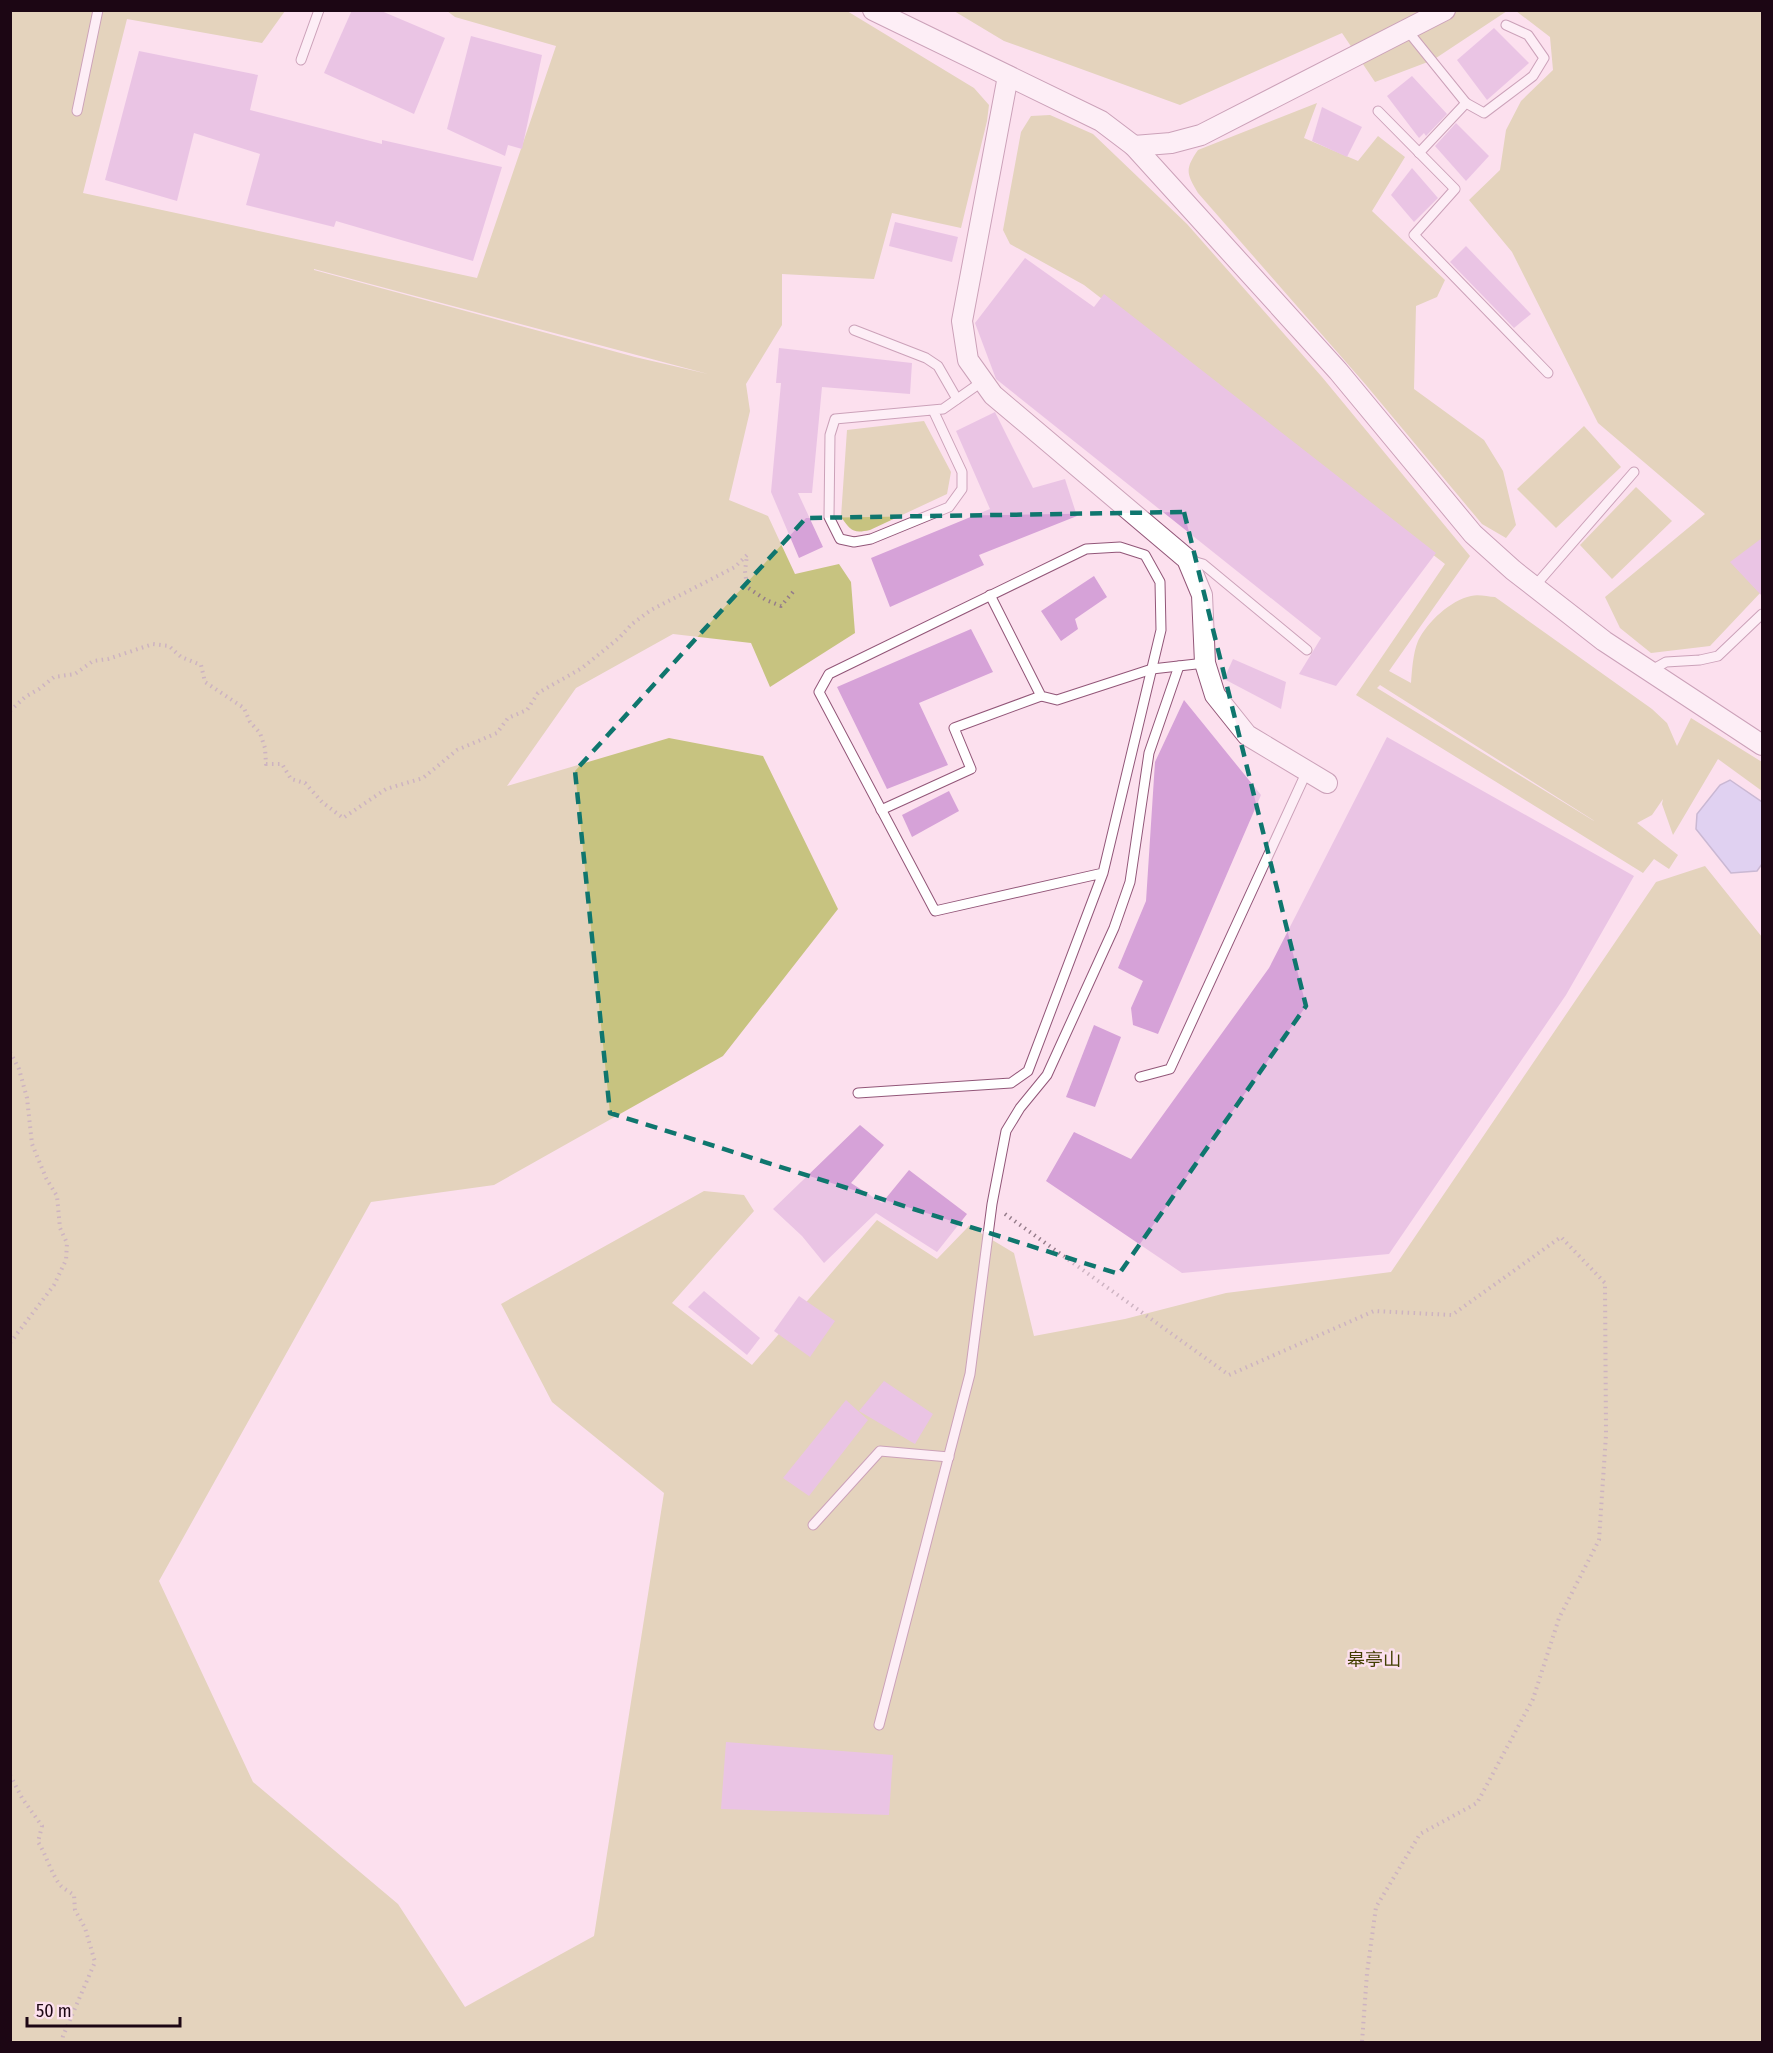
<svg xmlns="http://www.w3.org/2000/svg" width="1773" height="2053" font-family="'Fira Sans Condensed','Noto Sans SC',sans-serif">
  <rect width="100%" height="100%" fill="#fce0ee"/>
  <g fill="#c7c380" fill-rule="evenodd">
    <path d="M 11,11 L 285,11 L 262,43 L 127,19 L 83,193 L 477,278 L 556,46 L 455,17 L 447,11 L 847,11 L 974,88 L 989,105 L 987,121 L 961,228 L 892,213 L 874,279 L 782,274 L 782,325 L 746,384 L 750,411 L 729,500 L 768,516 L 795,574 L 839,564 L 851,582 L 855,633 L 770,687 L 751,643 L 673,634 L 576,688 L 507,786 L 669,738 L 763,756 L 838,909 L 723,1056 L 494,1185 L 371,1202 L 159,1581 L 253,1782 L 398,1904 L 465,2007 L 594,1936 L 664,1493 L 552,1402 L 501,1304 L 704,1191 L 744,1195 L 754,1211 L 672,1303 L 752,1365 L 877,1220 L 937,1259 L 969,1226 L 1014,1253 L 1034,1336 L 1125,1319 L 1226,1293 L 1391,1272 L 1656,882 L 1705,866 L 1762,937 L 1762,2042 L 11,2042 ZM 314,270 L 314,269 L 708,374 L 635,357 Z"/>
    <path d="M 954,11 L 1507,11 L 1433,60 L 1375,82 L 1342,33 L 1180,105 L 1004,41 Z"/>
    <path d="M 1516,11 L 1762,11 L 1762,591 L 1710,646 L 1651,653 L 1620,628 L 1605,597 L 1705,514 L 1598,423 L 1512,252 L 1469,200 L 1500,170 L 1506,130 L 1521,101 L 1553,70 L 1550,37 Z"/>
    <path d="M 1317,103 L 1304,138 L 1358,161 L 1378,136 L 1405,157 L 1372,211 L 1445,280 L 1437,297 L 1416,306 L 1414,389 L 1484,440 L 1503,471 L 1516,525 L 1506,538 L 1482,524 L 1366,385 L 1198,193 C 1186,173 1185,169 1198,150 Z"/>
    <path d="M 1050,115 L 1093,134 L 1187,224 L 1322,377 L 1470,556 L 1389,671 L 1411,683 C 1412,670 1413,653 1418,641 C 1427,622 1451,600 1471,596 C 1479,594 1488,597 1495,597 L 1652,709 L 1667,723 L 1677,746 L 1691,718 L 1762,762 L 1762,791 L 1718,759 L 1673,835 L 1662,804 L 1663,799 L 1652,815 L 1637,823 L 1678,855 L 1669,869 L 1654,859 L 1643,873 L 1356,695 L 1445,564 L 1084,285 L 1010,244 L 1003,230 L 1021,132 L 1031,116 ZM 1380,685 L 1593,820 L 1594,821 L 1377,688 Z"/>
    <path d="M 924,421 L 951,472 L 947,494 L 870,530 C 852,534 851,530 841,517 L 847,430 Z"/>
    <path d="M 1584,426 L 1621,467 L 1556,528 L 1517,489 Z"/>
    <path d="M 1636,487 L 1672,521 L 1612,579 L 1580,545 Z"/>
  </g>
  <path fill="#bfbef4" stroke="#8e87b1" stroke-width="1.5" d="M 1730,780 L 1762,802 L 1762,864 L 1757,871 L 1731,873 L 1696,829 L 1697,814 L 1720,785 Z"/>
  <g fill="#d6a2d8">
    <path d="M 352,10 L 379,10 L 445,38 L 414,114 L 324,73 Z"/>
    <path d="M 1494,28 L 1529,63 L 1487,100 L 1457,60 Z"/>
    <path d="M 471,36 L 542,55 L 522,149 L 508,145 L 505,156 L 447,129 Z"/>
    <path d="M 139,51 L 258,75 L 250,110 L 382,144 L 382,140 L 502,167 L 473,261 L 336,221 L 334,227 L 246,205 L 260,154 L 194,133 L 177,201 L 105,180 Z"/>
    <path d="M 1412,76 L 1447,114 L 1426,136 L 1424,133 L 1419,138 L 1387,96 Z"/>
    <path d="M 1322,107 L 1362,127 L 1347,157 L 1312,141 Z"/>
    <path d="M 1456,123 L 1489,156 L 1466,181 L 1435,146 Z"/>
    <path d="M 1412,168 L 1438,198 L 1414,222 L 1391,195 Z"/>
    <path d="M 895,222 L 958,237 L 952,262 L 889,246 Z"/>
    <path d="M 1466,246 L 1531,314 L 1514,328 L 1450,262 Z"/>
    <path d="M 1025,258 L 1094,307 L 1104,294 L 1436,553 L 1336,686 L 1299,674 L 1321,638 L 996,379 L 975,323 Z"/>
    <path d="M 779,348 L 912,363 L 910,394 L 822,387 L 812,493 L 798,493 L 823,547 L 799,558 L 771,492 L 781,383 L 776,383 Z"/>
    <path d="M 995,412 L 1033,488 L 1065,479 L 1077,516 L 979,555 L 984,565 L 890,607 L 871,558 L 990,509 L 956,431 Z"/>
    <path d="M 1762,538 L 1762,596 L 1730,562 Z"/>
    <path d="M 1094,576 L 1107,597 L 1075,619 L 1078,629 L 1061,641 L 1041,611 Z"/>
    <path d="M 971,629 L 993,672 L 919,703 L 948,765 L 887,789 L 837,687 Z"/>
    <path d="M 1233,659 L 1286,682 L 1281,709 L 1224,679 Z"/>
    <path d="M 1184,700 L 1261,795 L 1158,1034 L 1133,1025 L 1131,1008 L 1143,981 L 1118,968 L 1146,901 L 1155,762 Z"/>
    <path d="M 1387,737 L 1634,876 L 1566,995 L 1389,1254 L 1182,1273 L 1046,1181 L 1074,1132 L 1131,1159 L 1269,968 Z"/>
    <path d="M 949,791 L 959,811 L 912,837 L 902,815 Z"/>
    <path d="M 1094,1025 L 1121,1037 L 1095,1107 L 1066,1097 Z"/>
    <path d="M 860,1125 L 884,1145 L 851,1183 L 882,1203 L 909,1170 L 967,1214 L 937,1252 L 876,1213 L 824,1263 L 802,1236 L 773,1209 Z"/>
    <path d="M 704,1291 L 760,1338 L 747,1355 L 688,1307 Z"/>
    <path d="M 799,1296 L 835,1321 L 810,1357 L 774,1331 Z"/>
    <path d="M 884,1381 L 933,1414 L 915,1444 L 859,1411 Z"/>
    <path d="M 846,1400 L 868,1420 L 809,1496 L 783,1478 Z"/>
    <path d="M 726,1742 L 893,1755 L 889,1815 L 721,1809 Z"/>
  </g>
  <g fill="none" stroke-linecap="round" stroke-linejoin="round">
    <defs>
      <g id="service">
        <path d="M 1407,30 L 1466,103"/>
        <path d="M 301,60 L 319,10"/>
        <path d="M 77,111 L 98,10"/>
        <path d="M 1378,111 L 1455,189 L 1414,235 L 1548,373"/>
        <path d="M 1419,153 L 1466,103 L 1484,113 L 1533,76 L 1544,58 L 1528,35 L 1506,25"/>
        <path d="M 854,330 L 926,358 L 938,366 L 957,399"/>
        <path d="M 933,410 L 962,472 L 962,489 L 949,507 L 871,539 L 854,542 L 840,539 L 829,517 L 830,435 L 835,419 L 943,409 L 983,381"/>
        <path d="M 1189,560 L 1203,564 L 1307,650"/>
        <path d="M 1534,587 L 1634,472"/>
        <path d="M 990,595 L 1041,696 L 1057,700 L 1152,669 L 1205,663"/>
        <path d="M 1650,671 L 1666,662 L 1700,660 L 1718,656 L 1762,614"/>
        <path d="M 881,810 L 971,769 L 954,728 L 1041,696"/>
        <path d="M 1140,1077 L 1170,1069 L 1307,771"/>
        <path d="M 858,1093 L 1011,1083 L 1028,1071 L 1103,873 L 1161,630 L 1160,582 L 1145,555 L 1120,547 L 1086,549 L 829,674 L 819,692 L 935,911 L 1103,873"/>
        <path d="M 813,1525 L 880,1451 L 949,1457"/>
        <path d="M 879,1725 L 970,1374 L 992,1204 L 1006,1131 L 1020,1108 L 1047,1075 L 1114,928 L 1130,882 L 1149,753 L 1179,666"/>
      </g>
      <g id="minor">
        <path d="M 873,10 L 1101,121 L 1134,146 L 1338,371 L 1473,534 L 1513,570 L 1604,641 L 1762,745"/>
        <path d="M 1008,76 L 962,321 L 968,360 L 993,395 L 1187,559 L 1202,595 L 1205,663 L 1215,695 L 1247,735 L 1327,783"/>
        <path d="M 1134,146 L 1171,143 L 1201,135 L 1445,10"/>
      </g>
    </defs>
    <use href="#service" stroke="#925678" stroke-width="11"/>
    <use href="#minor" stroke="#925678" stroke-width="22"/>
    <g stroke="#957c8a" stroke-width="4" stroke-dasharray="1.5 4.5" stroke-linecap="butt">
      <path d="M 10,711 L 25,697 L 39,689 L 54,677 L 75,674 L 93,661 L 108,659 L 153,644 L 169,646 L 181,657 L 201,665 L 205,682 L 244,708 L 250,722 L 260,733 L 265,748 L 266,764 L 282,764 L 291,779 L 305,783 L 322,802 L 343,818 L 386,789 L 423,778 L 457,750 L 497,733 L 508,718 L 527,710 L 538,693 L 582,668 L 619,638 L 632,624 L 651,610 L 735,567 L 747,555 L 745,571 L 747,587 L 766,600 L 781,606 L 793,592"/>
      <path d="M 10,1052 L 19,1069 L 27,1098 L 32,1144 L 46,1178 L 57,1196 L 60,1228 L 67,1243 L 66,1260 L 54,1285 L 10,1343"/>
      <path d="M 1005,1214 L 1229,1375 L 1374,1311 L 1452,1315 L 1561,1237 L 1605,1283 L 1606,1435 L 1599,1540 L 1559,1618 L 1533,1699 L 1477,1803 L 1420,1834 L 1376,1907 L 1367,1973 L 1362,2042"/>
      <path d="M 10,1775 L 22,1798 L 42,1826 L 38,1842 C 46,1854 52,1876 61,1886 C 64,1889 70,1892 74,1895 L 75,1910 L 85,1928 L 95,1962 L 63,2036 L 62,2042"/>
    </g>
    <use href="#service" stroke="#fff" stroke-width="9"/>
    <use href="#minor" stroke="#fff" stroke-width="20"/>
  </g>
  <path d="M0 0H1773V2053H0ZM 1184,512 L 1306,1006 L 1119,1274 L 610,1113 L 575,771 L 806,518 Z" fill="#fce0ee" fill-opacity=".55" fill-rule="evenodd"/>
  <path fill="none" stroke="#0f766e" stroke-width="4.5" stroke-dasharray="12 8" stroke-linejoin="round" d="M 1184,512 L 1306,1006 L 1119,1274 L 610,1113 L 575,771 L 806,518 Z"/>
  <g text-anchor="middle" stroke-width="5" stroke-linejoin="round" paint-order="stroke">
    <g font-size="18" fill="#423e01" stroke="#fce0ee">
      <text x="1374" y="1666">皋亭山</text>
    </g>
  </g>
  <rect width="1773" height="2053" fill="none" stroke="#1c0614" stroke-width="24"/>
  <path d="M27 2017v9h153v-9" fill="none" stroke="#1c0614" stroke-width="3"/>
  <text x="36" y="2017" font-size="18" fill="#1c0614" stroke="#fce0ee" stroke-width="4.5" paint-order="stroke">50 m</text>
</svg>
